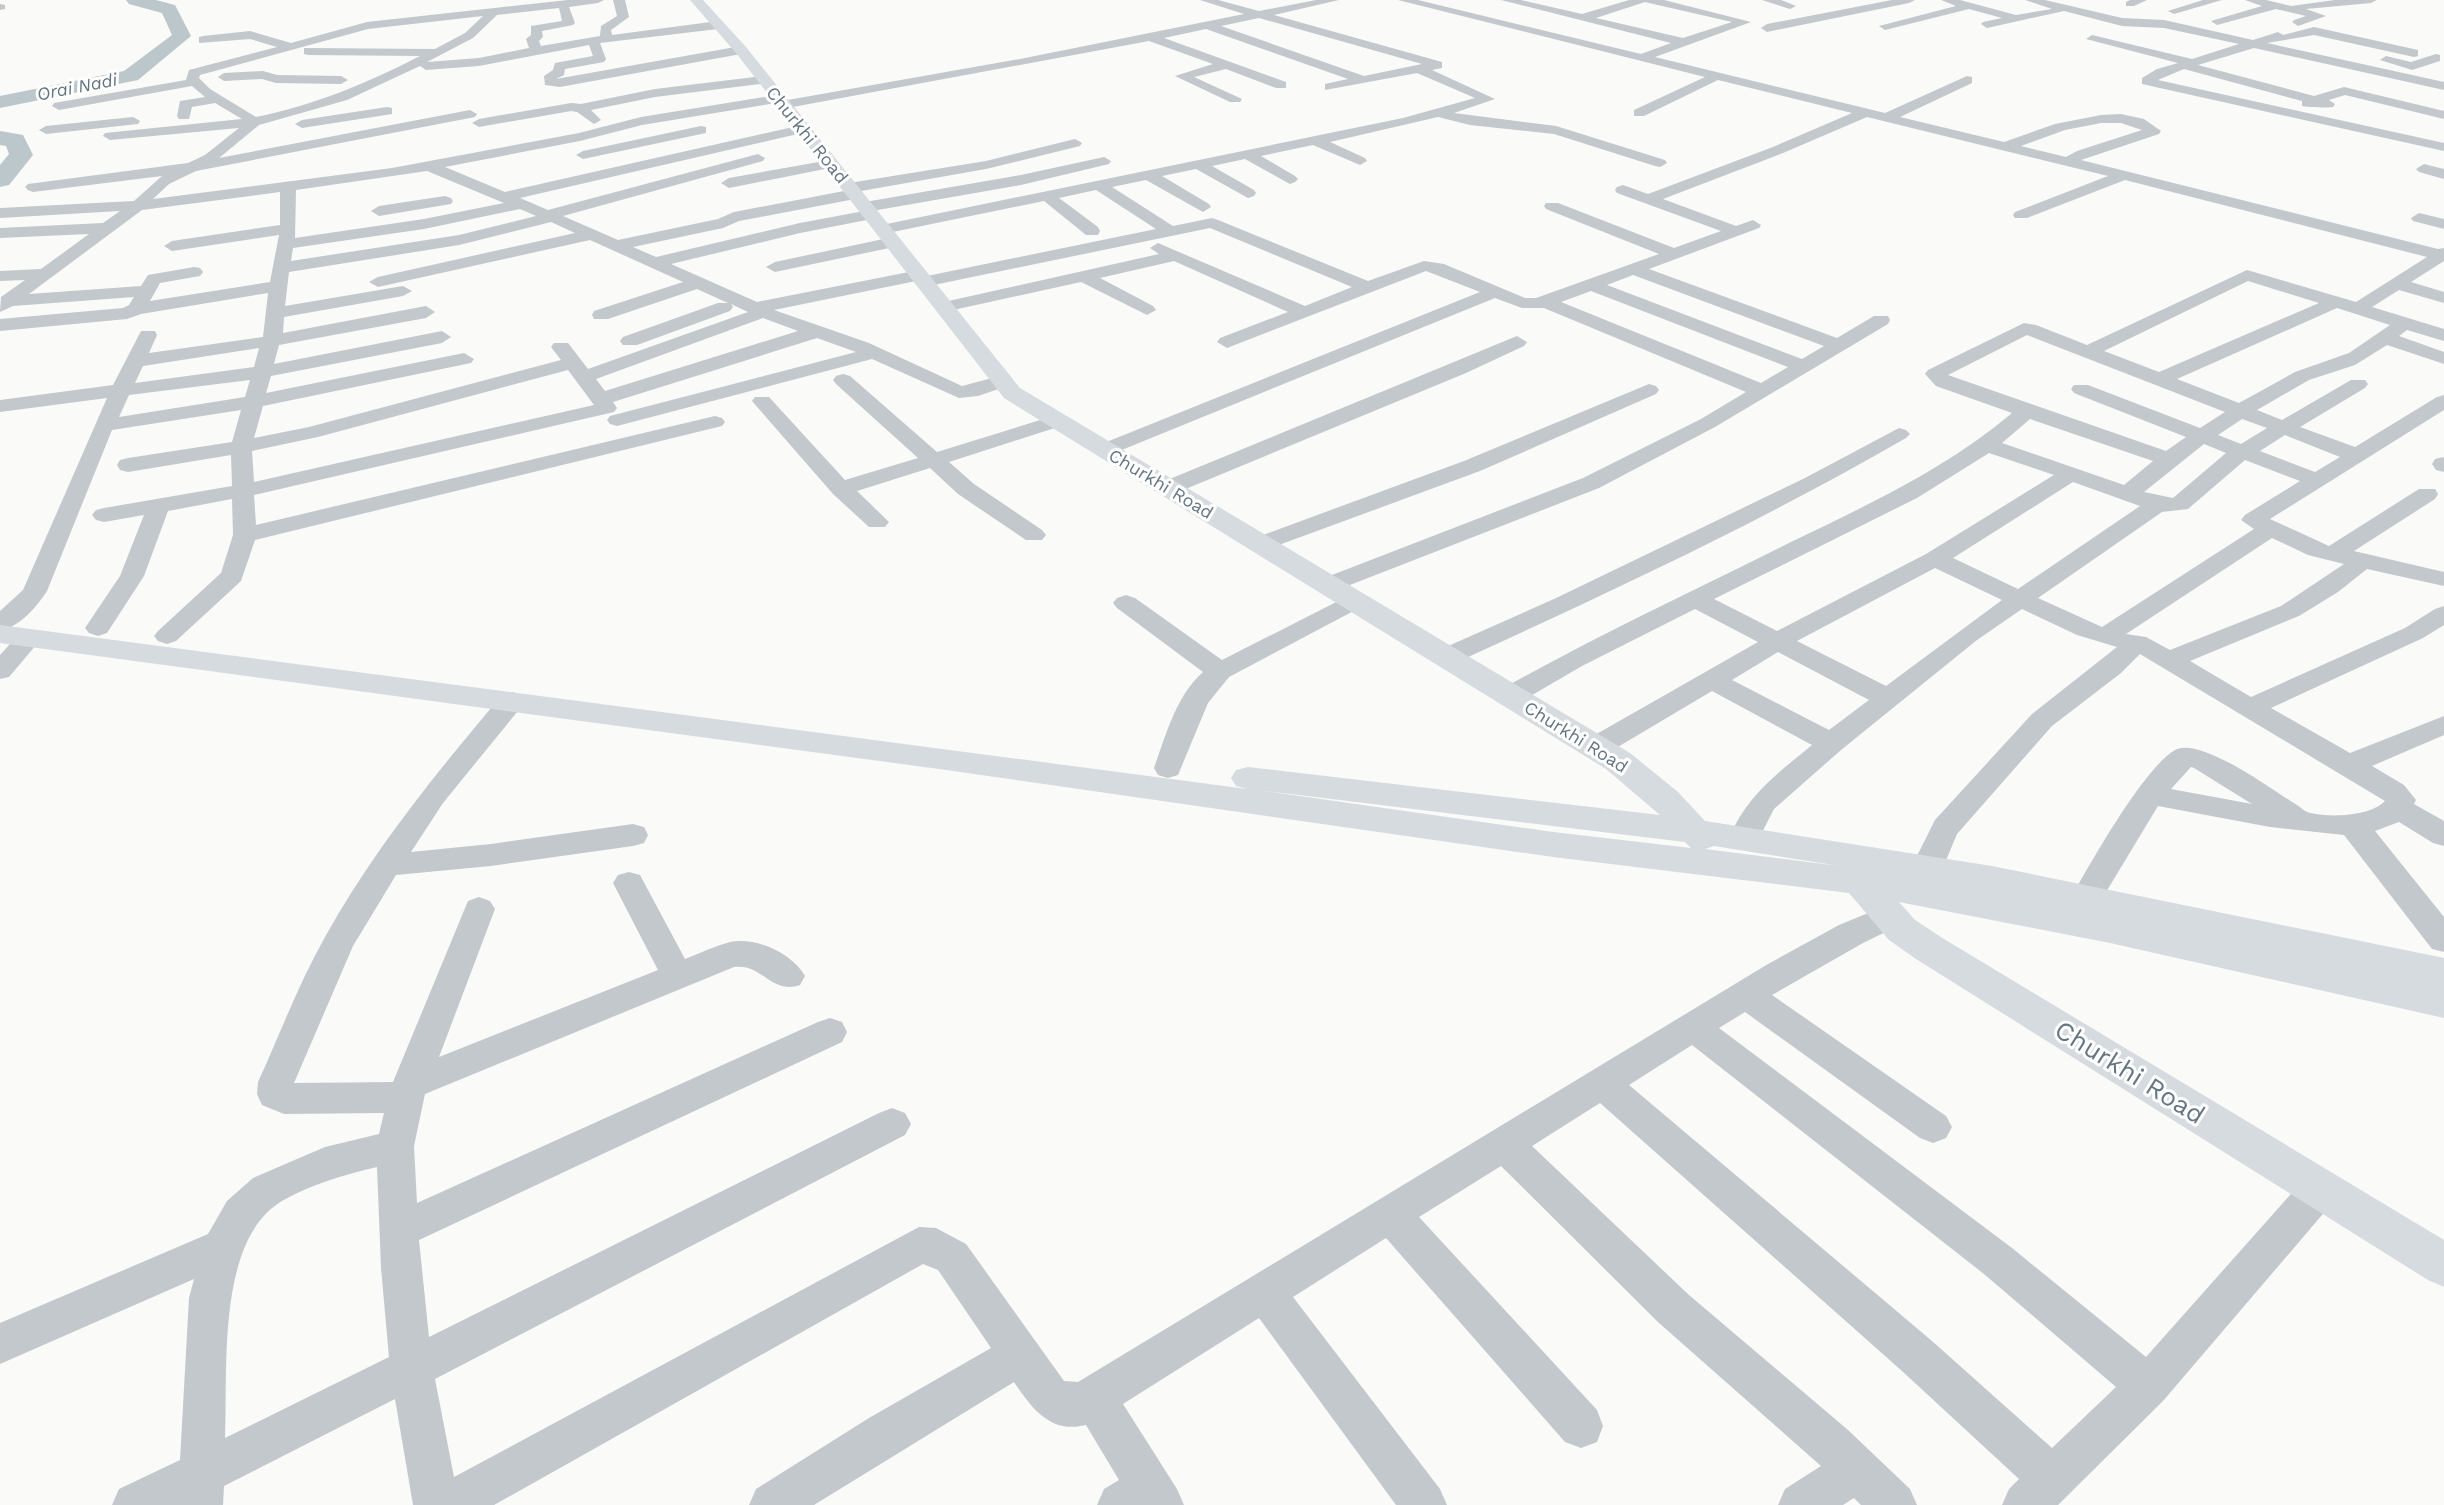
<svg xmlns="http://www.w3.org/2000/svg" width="2444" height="1505" font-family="'Work Sans',sans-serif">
  <rect width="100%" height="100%" fill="#fafaf8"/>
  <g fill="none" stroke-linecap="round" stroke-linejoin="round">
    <g fill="#bbc7cb" fill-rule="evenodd">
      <path d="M 126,0 L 156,0 L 175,5 L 191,36 L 138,80 L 0,108 L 0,96 L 124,71 L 172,35 L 162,13 L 129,4 Z"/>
      <path d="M 0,131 L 23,135 L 33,155 L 9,185 L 0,187 L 0,165 L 9,154 L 6,146 L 0,145 Z"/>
    </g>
    <g fill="#c3c8cc" fill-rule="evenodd">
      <path d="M 568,0 L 604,0 L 598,3 L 569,7 L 575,23 L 573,25 L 542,31 L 543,37 L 539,41 L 541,46 L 600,36 L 601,26 L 617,16 L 613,0 L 625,0 L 629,17 L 611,30 L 612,35 L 718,21 L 724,25 L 718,29 L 600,43 L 606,59 L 604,62 L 565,69 L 564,75 L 556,79 L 741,46 L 747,50 L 741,54 L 560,87 L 545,85 L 544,76 L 553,70 L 555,63 L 593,56 L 589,45 L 479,66 L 426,70 L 420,66 L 347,100 L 259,125 L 219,158 L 470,110 L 477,114 L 475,117 L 196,171 L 169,184 L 153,199 L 392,168 L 579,133 L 641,117 L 777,95 L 782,96 L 782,101 L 1020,59 L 1244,14 L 1200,0 L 1218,0 L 1259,11 L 1316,0 L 1339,0 L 1274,15 L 1442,62 L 1442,68 L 1432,70 L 1495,99 L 1454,113 L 1556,126 L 1665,160 L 1667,163 L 1660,167 L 1655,166 L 1554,134 L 1470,125 L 1438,117 L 1330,142 L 1365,158 L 1367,161 L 1360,165 L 1313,145 L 1261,156 L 1295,176 L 1298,179 L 1295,182 L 1290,184 L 1245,159 L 1212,166 L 1254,190 L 1256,193 L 1254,196 L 1248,198 L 1196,169 L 1162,176 L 1209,204 L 1211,207 L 1203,212 L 1146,180 L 1112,187 L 1173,226 L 1212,218 L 1218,220 L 1368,281 L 1424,261 L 1444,264 L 1525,298 L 1536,298 L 1659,254 L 1546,209 L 1544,206 L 1546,203 L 1558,203 L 1674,248 L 1721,231 L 1617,193 L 1615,190 L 1617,187 L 1623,185 L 1648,194 L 1773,147 L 1852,113 L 1718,80 L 1644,116 L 1634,116 L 1634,110 L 1705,77 L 1398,0 L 1418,0 L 1641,54 L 1671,43 L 1501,0 L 1521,0 L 1582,14 L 1629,0 L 1664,0 L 1751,22 L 1655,57 L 1885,113 L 1967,76 L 1972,77 L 1972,83 L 1900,117 L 2004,142 L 2055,124 L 2101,115 L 2121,114 L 2144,119 L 2161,131 L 2159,134 L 2081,160 L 2438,249 L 2444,248 L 2444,261 L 2411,282 L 2444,292 L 2444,303 L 2399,290 L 2372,307 L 2444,329 L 2444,341 L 2407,330 L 2399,336 L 2444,352 L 2444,364 L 2387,345 L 2355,365 L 2309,380 L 2257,410 L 2282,420 L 2351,380 L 2365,380 L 2368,384 L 2365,388 L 2300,427 L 2355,447 L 2437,397 L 2444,395 L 2444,410 L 2270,519 L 2329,546 L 2419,489 L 2435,489 L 2438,494 L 2435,499 L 2354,551 L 2444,572 L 2444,586 L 2367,569 L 2338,592 L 2299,616 L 2190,661 L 2251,697 L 2405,628 L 2435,609 L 2444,606 L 2444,625 L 2423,638 L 2271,708 L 2350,753 L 2444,716 L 2444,735 L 2372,766 L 2404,785 L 2416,800 L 2414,804 L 2444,821 L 2444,846 L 2433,843 L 2399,822 L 2375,831 L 2444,917 L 2444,952 L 2432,949 L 2344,835 L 2270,827 L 2158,806 L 2097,907 L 2086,911 L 2075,907 L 2070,899 C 2090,864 2143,769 2175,750 C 2199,736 2270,788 2292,802 C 2297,804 2303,810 2307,812 C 2327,818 2370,817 2385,801 L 2140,654 L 2121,673 L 2052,726 L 1957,834 L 1947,858 L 1943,893 L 1938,901 L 1927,905 L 1916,901 L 1911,893 L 1916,858 L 1935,820 L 2032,714 L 2117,647 L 2077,635 L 2022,609 L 1977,640 L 1841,750 L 1774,809 L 1755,846 L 1744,849 L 1733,846 L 1729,838 C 1747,795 1777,774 1812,745 L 1712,691 L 1606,754 L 1596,756 L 1586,754 L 1582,747 L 1586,740 L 1758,642 L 1695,609 L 1582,666 L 1520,702 L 1510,705 L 1500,702 L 1496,696 L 1500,690 C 1596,636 1695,590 1793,541 C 1870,504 1947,468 2012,413 L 1936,386 L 1925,374 L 1928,370 L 2024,323 L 2036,325 L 2087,345 L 2247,270 L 2356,302 L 2427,257 L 2125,180 L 2027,218 L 2015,218 L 2013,215 L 2015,212 L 2108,176 L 1867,117 L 1783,153 L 1663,199 L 1736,226 L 1753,220 L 1761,225 L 1759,228 L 1649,269 L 1837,338 L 1874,316 L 1888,316 L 1890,320 L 1888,324 L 1715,427 L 1599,488 L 1337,590 L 1328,592 L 1319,590 L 1316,585 L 1319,580 L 1583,478 L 1701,419 L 1746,392 L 1544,308 L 1522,308 L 1495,298 L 1107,456 L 1099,455 L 1096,450 L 1099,445 L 1480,292 L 1426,271 L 1227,348 L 1217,342 L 1220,338 L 1288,312 L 1174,261 L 1100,278 L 1153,306 L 1156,310 L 1147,315 L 1081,282 L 944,312 L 935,307 L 944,302 L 1159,254 L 1150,248 L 1158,243 L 1305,306 L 1352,287 L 1210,228 L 924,287 L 918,286 L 916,281 L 774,310 L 869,343 L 962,386 L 1003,375 L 1010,377 L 1013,381 L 1010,385 L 978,396 L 959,398 L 872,359 L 617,426 L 610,424 L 607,420 L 610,416 L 856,352 L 817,338 L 613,402 L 617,408 L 614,412 L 254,495 L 256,525 L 715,416 L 722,418 L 725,422 L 722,426 L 255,540 L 241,581 L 176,641 L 167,644 L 158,641 L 154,636 L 158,631 L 221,573 L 233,535 L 232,499 L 168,511 L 144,576 L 107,633 L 98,636 L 89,633 L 85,628 L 120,576 L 144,515 L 104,522 L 96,520 L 92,515 L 96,510 L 104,508 L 232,486 L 231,455 L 128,472 L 120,470 L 117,465 L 120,460 L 128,458 L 232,442 L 241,410 L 112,430 L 47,591 C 36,608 20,626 0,631 L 0,611 L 23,590 L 107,398 L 0,412 L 0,400 L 113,385 L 141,331 L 155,331 L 157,335 L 149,353 L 263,337 L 268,293 L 141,314 L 127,319 L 0,331 L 0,319 L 123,308 L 129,305 L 134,297 L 13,306 L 0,312 L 1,297 L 25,280 L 0,281 L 0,271 L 41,269 L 89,234 L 0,238 L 0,228 L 103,223 L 120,211 L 0,218 L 0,208 L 134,201 L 162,176 L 33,192 L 28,190 L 25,187 L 28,184 L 188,163 L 205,155 L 239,128 L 110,140 L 103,136 L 105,133 L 242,119 L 215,103 L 192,107 L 189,119 L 179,119 L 177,116 L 180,101 L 205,97 L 192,86 L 59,110 L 52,106 L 54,103 L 186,80 L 189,70 L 277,47 L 250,39 L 199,43 L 199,37 L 203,36 L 250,31 L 291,43 L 367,22 ZM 1645,2 L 1649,3 L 1732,22 L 1683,38 L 1596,18 ZM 559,8 L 562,21 L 531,26 L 531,35 L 526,39 L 529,48 L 479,58 L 427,62 L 473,38 L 497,15 ZM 483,16 L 465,33 L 435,49 L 304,48 L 304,54 L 308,55 L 420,56 C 367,83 315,105 256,117 L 210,89 L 199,78 L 200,75 L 368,29 ZM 1259,18 L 1422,64 L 1364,76 L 1221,26 ZM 1206,29 L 1348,79 L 1325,84 L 1325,90 L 1417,73 L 1475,98 L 1403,118 L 877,226 L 875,229 L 883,234 L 1044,201 L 1086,235 L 1098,235 L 1100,231 L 1098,227 L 1059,198 L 1096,190 L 1156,229 L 927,276 L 925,271 L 919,270 L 757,302 L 671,264 L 800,233 L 877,218 L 879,215 L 872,211 L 1021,185 L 1109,164 L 1111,161 L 1104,157 L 1021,175 L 865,202 L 857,207 L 864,211 L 800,223 L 656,257 L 633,247 L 723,228 L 739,221 L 855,199 L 861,197 L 863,194 L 861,191 L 986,169 L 1080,146 L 1082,143 L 1075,139 L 986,161 L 849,183 L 841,188 L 844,191 L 734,212 L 718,219 L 618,240 L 563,216 L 763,161 L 765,158 L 758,154 L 548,210 L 520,198 L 802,133 L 809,129 L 802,125 L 505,192 L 445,167 L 580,141 L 642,125 L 776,103 L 777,108 L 782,109 L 1149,41 L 1213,64 L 1175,76 L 1230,102 L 1240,102 L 1242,99 L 1194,77 L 1226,69 L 1276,88 L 1286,88 L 1286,82 L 1164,38 ZM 2101,123 L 2121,123 L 2142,130 L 2077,151 L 2066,157 L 2021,146 L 2065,130 ZM 427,171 L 504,203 L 424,219 L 295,238 L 296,190 ZM 280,192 L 280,225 L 172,241 L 164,246 L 172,251 L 279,235 L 270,282 L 150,301 L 160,283 L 200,276 L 203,272 L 200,268 L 194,267 L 148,275 L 141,286 L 29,294 L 142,210 ZM 520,209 L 536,216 L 459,235 L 291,261 L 293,248 L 424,229 ZM 551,222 L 575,233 L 378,277 L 369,282 L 378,287 L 590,240 L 683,282 L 594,311 L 592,315 L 594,319 L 608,319 L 697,289 L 728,303 L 718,303 L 623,337 L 620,341 L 623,345 L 637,345 L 730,311 L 733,307 L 731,304 L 748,312 L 588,369 L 568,343 L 554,343 L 551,347 L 561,360 L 309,427 L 254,438 L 263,406 L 471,363 L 474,359 L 464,353 L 266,393 L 271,376 L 442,343 L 451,337 L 442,331 L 274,364 L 279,345 L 426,318 L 435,312 L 426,306 L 283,333 L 284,317 L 403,296 L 412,291 L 403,286 L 285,306 L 289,272 L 459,245 ZM 1633,275 L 1824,346 L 1802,359 L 1607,285 ZM 2248,281 L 2319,303 L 2159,372 L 2104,351 ZM 1591,291 L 1788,367 L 1761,383 L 1561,302 ZM 2337,308 L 2390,325 L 2349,353 L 2295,372 L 2239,403 L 2177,379 ZM 763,318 L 798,331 L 605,391 L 596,379 ZM 2027,335 L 2225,412 L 2200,428 L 2088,385 L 2074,385 L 2071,389 L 2074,393 L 2186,437 L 2166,451 L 1948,375 ZM 259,348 L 254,367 L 135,383 L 143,366 ZM 568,370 L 594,405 L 254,482 L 252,451 L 318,437 ZM 250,380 L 245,397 L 119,417 L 129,395 ZM 2030,419 L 2153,461 L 2124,485 L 2002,443 ZM 2242,419 L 2267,428 L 2241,444 L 2218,435 ZM 2285,435 L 2340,457 L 2315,472 L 2260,451 ZM 2204,444 L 2226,453 L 2173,498 L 2144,492 ZM 1989,453 L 2054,475 L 1926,554 L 1777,631 L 1714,599 L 1917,498 ZM 2245,460 L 2300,481 L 2245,515 L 2241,520 L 2254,529 L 2102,627 L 2038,598 L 2162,512 L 2188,509 ZM 2073,482 L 2140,506 L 2018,589 L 1953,558 ZM 2272,538 L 2308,555 L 2344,564 L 2281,606 L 2170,650 L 2146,637 L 2126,634 ZM 1935,568 L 2002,600 L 1886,686 L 1797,641 ZM 1778,652 L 1869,700 L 1829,730 L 1732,680 ZM 2191,767 L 2194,768 L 2252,804 L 2171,789 Z"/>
      <path d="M 1762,0 L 1781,0 L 1796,6 L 1790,9 Z"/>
      <path d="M 1892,0 L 1915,0 L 1909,3 L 1767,32 L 1761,28 L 1767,24 Z"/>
      <path d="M 1941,0 L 1960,0 L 2016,15 L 2052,9 L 2025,0 L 2045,0 L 2122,18 L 2164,20 L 2253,40 L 2278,32 L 2283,35 L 2314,27 L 2418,50 L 2418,56 L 2414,57 L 2314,35 L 2267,43 L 2444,82 L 2444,90 L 2254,48 L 2198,65 L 2314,96 L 2344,87 L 2444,111 L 2444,119 L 2345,95 L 2329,100 L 2335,104 L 2333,107 C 2330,108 2305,107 2302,106 L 2302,101 L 2184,69 L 2158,80 L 2444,143 L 2444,151 L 2142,84 L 2142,78 L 2157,69 L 2178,63 L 2086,39 L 2092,35 L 2192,59 L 2239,44 L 2164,28 L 2122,26 L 2064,11 L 1987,28 L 1981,24 L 1983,22 L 2002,18 L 1969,9 L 1885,30 L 1879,26 L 1956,6 Z"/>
      <path d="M 2130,0 L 2147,0 L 2134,6 L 2126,6 L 2126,2 Z"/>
      <path d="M 2203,0 L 2222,0 L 2174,14 L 2168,11 Z"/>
      <path d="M 2245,0 L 2266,0 L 2291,6 L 2335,0 L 2377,0 L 2371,3 L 2306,9 L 2326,16 L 2298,26 L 2292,22 L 2294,20 L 2306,16 L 2276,9 L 2217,25 L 2211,21 L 2262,6 Z"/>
      <path d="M 0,4 L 5,5 L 5,9 L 0,10 Z"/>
      <path d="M 2436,54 L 2440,55 L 2440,61 L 2412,70 L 2380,60 L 2386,56 L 2411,62 Z"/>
      <path d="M 263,71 L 277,75 L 341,76 L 348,80 L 341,84 L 276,83 L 262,79 L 224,81 L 218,77 L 224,73 Z"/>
      <path d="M 763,76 L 770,80 L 768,83 L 655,97 L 591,110 L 601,120 L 594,124 L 577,112 L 571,111 L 479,127 L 472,123 L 479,119 L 571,103 L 581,104 L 655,89 Z"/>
      <path d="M 387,107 L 392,108 L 392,114 L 302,128 L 295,124 L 302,120 Z"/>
      <path d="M 133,117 L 140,121 L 138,124 L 46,134 L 39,130 L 46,126 Z"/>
      <path d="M 701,126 L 706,127 L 706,133 L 583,159 L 576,155 L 583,151 Z"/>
      <path d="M 830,160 L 835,161 L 837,164 L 835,167 L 729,188 L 721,183 L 729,178 Z"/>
      <path d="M 2424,164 L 2444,169 L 2444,179 L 2419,172 L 2416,169 Z"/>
      <path d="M 445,196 L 451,198 L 453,201 L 451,204 L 379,216 L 371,211 L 379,206 Z"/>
      <path d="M 2419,213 L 2444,219 L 2444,229 L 2413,221 L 2411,218 Z"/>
      <path d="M 893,237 L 901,242 L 899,246 L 775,272 L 766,267 L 775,262 Z"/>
      <path d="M 1517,336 L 1527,342 L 1524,346 L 1466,373 L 1176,493 L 1160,493 L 1157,488 L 1160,483 Z"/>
      <path d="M 843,374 L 850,376 L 937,452 L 1050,417 L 1064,417 L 1067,421 L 1064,425 L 949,462 L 974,484 L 1042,530 L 1046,535 L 1042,540 L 1026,540 L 958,494 L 930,468 L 857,491 L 889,522 L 885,527 L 869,527 L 833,494 L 752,401 L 755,397 L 769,397 L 845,480 L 918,458 L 836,384 L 833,380 L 836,376 Z"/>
      <path d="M 1649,384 L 1656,386 L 1659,390 L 1656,394 L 1480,471 L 1268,549 L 1252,549 L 1248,544 L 1252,539 L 1464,461 Z"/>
      <path d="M 1899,428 L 1906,430 L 1910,434 L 1906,438 C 1761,522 1608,593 1455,663 L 1446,665 L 1437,663 L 1433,657 L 1437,651 L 1554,599 L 1805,478 Z"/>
      <path d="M 2443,457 L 2444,458 L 2444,472 L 2436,470 L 2432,464 L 2435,459 Z"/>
      <path d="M 1354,593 L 1363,596 L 1367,601 L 1363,606 L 1229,677 L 1208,703 L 1178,775 L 1168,778 L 1158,775 L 1154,768 C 1166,735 1176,696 1203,672 L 1117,608 L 1113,603 L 1117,598 L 1126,595 L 1135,598 L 1222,660 Z"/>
      <path d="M 29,630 L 38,633 L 42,638 L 9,677 L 0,679 L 0,655 L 20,633 Z"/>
      <path d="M 512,692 L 522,695 L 526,701 L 443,803 L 411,852 L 491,844 L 633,824 L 644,827 L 648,835 L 644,843 L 633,846 L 491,866 L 396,875 L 353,946 L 294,1083 L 393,1082 L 468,901 L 479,897 L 490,901 L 495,909 L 439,1057 L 658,970 L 613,883 L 618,875 L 629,872 L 640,875 L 685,959 C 700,953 715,946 730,942 C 756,937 792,953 805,976 L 800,985 C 770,995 763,963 734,967 L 425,1094 L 414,1146 L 417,1203 L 818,1022 L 830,1018 L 842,1022 L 847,1032 L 842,1042 L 419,1240 L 429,1337 L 879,1113 L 892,1108 L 905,1113 L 911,1124 L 905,1135 L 435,1379 L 454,1477 L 919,1227 L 936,1228 L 966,1244 L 1064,1381 L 1078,1382 L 1768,964 L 1839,925 L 1878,909 L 1889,905 L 1900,909 L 1905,917 L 1900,925 L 1863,943 L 1772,995 L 1946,1116 L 1952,1127 L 1946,1138 L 1933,1143 L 1920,1138 L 1745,1012 L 1719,1028 L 2012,1248 L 2146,1357 L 2306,1177 L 2320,1172 L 2334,1177 L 2339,1189 L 2334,1201 L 2163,1401 L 2058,1505 L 2002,1505 L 2009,1489 L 2019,1479 L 1902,1371 L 1600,1103 L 1532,1146 L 1689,1295 L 1848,1430 L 1910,1489 L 1917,1505 L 1861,1505 L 1854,1498 L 1843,1505 L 1778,1505 L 1785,1489 L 1821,1466 L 1659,1323 L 1501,1166 L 1419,1217 L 1597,1410 L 1603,1426 L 1597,1442 L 1581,1448 L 1565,1442 L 1386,1238 L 1293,1297 L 1440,1489 L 1447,1505 L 1396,1505 L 1259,1318 L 1123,1404 L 1177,1489 L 1184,1505 L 1097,1505 L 1104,1489 L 1119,1480 L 1086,1425 C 1050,1434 1032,1408 1014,1382 L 814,1505 L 749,1505 L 756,1489 L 869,1418 L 991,1348 L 938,1270 L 923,1264 L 494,1505 L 413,1505 L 395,1399 L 224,1486 L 223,1505 L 112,1505 L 119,1489 L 180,1460 L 189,1298 L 194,1279 L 0,1364 L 0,1323 L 208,1234 L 227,1201 L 253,1178 L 325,1147 L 379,1134 L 384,1113 L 284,1114 L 262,1105 L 257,1094 L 258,1082 C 280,1034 299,983 325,937 C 374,849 437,772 502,695 ZM 1692,1045 L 1984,1274 L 2116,1387 L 2052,1448 L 1932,1341 L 1629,1085 ZM 377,1167 L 381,1268 L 389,1357 L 225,1438 C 228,1370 216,1240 282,1201 C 311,1184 344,1175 377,1167 Z"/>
    </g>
    <path fill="#d6dbdf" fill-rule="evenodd" d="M 690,0 L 703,0 L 746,47 L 1020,388 L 1630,753 L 1678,792 L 1705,821 L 1992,866 L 2444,958 L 2444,1018 L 2110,943 L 1899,902 L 1915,920 L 1944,939 L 2444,1240 L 2444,1287 L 2428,1280 L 1916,959 L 1889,940 L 1849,893 L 1553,857 L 939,769 L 0,643 L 0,625 L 1247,789 L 1236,786 L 1231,778 L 1236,770 L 1248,767 L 1660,815 L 1606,769 L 1004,398 L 736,53 ZM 1258,790 L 1685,842 L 1691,848 L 1553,832 ZM 1714,846 L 1840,866 L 1705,849 Z"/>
  </g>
  <g text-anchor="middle" stroke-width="6" stroke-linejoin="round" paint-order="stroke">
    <g font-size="18" font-style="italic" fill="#60757c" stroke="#fff">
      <text transform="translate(77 87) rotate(-11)" y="6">Orai Nadi</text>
    </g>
    <g font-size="18" fill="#657683" stroke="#fff">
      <text transform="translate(807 135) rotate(51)" y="6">Churkhi Road</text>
      <text transform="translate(1161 484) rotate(31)" y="6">Churkhi Road</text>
      <text transform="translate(1576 737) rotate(32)" y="6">Churkhi Road</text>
    </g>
    <g font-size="26" fill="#657683" stroke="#fff">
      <text transform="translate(2130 1072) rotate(32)" y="9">Churkhi Road</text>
    </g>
  </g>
</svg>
